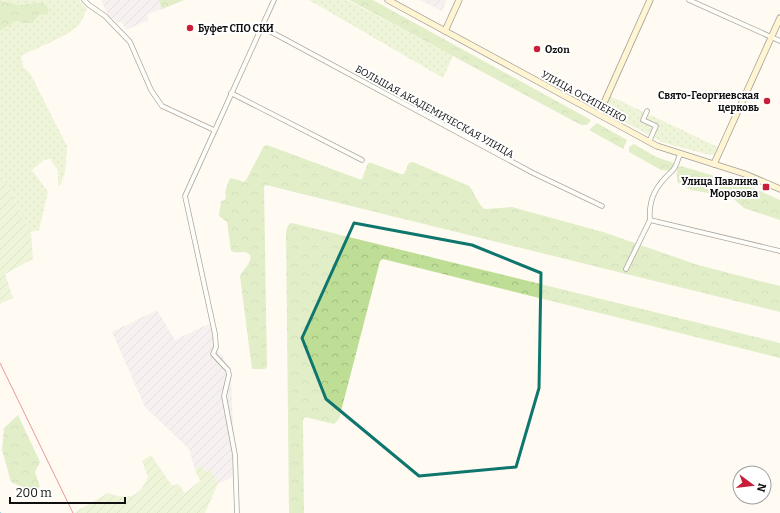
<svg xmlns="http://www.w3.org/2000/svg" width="780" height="513" font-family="Bitter,serif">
  <defs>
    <pattern id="industrial-furrows" width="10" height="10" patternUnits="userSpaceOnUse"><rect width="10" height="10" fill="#ece3ee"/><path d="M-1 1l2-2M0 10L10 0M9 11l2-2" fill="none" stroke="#c9c2cb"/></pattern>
    <pattern id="grass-dots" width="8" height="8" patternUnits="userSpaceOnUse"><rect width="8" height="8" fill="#d9ecb8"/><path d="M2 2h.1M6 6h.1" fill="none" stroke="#b9c99d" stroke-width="1.8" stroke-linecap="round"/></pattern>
    <pattern id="forest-crowns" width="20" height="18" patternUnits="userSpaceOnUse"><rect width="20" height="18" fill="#bede96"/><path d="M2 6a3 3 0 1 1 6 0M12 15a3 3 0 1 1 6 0" fill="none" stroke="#a2bd80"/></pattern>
    <pattern id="garden-furrows" width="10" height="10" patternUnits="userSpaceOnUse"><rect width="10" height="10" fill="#d9ecb8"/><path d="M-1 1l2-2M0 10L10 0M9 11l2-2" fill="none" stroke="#b9c99d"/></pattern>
  </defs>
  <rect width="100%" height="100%" fill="#fffbf2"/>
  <g fill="url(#industrial-furrows)">
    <path d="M 101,0 L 184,0 L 147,15 L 149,20 L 126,30 L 122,22 L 118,23 L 108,15 Z"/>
    <path d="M 420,0 L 447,0 L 442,11 Z"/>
    <path d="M 157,310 L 175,340 L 213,322 L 214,350 L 222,355 L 231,374 L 233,430 L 238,475 L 218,484 L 211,470 L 206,472 L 201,465 L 195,470 L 189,449 L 145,407 L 112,332 Z"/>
  </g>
  <g fill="url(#grass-dots)">
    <path d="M 1,0 L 79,0 L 87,9 C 85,13 83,19 80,23 C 73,35 35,48 21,56 L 23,67 L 30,73 L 67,146 L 65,173 L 60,186 L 58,185 L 58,170 L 50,159 L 44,160 L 32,170 L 48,192 L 39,230 L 31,232 L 0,172 L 0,31 L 16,21 L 24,23 L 42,2 L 19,5 Z"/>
    <path d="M 309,0 L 347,0 L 453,56 L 443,78 Z"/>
    <path d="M 610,96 L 718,147 L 714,154 L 710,155 L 664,143 L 606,112 L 604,109 Z"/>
  </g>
  <g fill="url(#forest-crowns)">
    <path d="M 0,0 L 19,5 L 42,2 L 49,9 L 47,14 L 39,15 L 32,23 L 24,23 L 16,21 L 0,31 Z"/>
    <path d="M 159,0 L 184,0 L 162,9 Z"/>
    <path d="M 349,0 L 373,0 L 591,120 L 587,125 L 581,125 Z"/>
    <path d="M 597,123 L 627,140 L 623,149 L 589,130 Z"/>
    <path d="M 634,144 L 656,157 L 674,163 L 671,171 L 661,170 L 629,152 L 629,147 Z"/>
    <path d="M 267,145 L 359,179 L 362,179 L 368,163 L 371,163 L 401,174 L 404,174 L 409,163 L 413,162 L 469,186 C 475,193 478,205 485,209 L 512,207 L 603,232 L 698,265 L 780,286 L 780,312 L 266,185 L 264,187 L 267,367 L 265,369 L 252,369 L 240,276 C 242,270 260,255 244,252 C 239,252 235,253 231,251 L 227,222 L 219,216 L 221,201 L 225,200 L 226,195 L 225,192 L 229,180 L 231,178 L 244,182 L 246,180 L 264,146 Z"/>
    <path d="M 681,166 L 751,187 L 780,200 L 780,220 L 744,208 L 731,197 L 691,190 L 677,182 L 677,167 Z"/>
    <path d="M 292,223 L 780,343 L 780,358 L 383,259 L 380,261 L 339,419 L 334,424 L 305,417 L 303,420 L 304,513 L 289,513 L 286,231 L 289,224 Z"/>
    <path d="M 18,415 L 40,462 L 35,472 L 40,487 L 31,491 L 11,482 L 2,450 L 4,428 Z"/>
  </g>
  <g fill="url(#garden-furrows)">
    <path d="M 0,172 L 31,232 L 33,259 L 5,274 L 13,298 L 0,304 Z"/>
    <path d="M 151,455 L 172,486 L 178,484 L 185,493 L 200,481 L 195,470 L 201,465 L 206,472 L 211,470 L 218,484 L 205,513 L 76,513 L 75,512 L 108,493 C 129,500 139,498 148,477 L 142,461 Z"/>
  </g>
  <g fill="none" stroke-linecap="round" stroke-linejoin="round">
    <path stroke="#35a6d5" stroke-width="1" d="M 0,512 L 1,513"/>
    <defs>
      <g id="street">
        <path d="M 84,0 L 89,5 L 105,16 L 130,42 L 151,90 L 162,106 L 214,130"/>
        <path d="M 689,0 L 780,41"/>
        <path d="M 262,27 L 533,173 L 602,206"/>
        <path d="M 231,93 L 362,160"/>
        <path d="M 647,111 L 643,120 L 656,126 L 649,142"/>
        <path d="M 680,154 C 678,159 676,168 672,171 C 657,185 648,198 650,220 L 780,251"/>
        <path d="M 626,269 L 650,220"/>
        <path d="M 237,513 L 235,455 L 224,396 L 229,375 L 228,370 L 213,354 L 216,347 L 215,334 L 185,196 L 274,0"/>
      </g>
      <g id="secondary">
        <path d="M 388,0 L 657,146 L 745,174 L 780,189"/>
        <path d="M 445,31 L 459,0"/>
        <path d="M 599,114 L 650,0"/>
        <path d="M 714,164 L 780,18"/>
      </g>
    </defs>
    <use href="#street" stroke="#424242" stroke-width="5.5"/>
    <use href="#secondary" stroke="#313131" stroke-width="7"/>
    <use href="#street" stroke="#fff" stroke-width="4"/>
    <use href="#secondary" stroke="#ffedad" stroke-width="5.5"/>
    <path stroke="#c91e38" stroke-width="1" d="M 0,363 L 73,513"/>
  </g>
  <path d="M0 0H780V513H0ZM 354,223 L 472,245 L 541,273 L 539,388 L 516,467 L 419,476 L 326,399 L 302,338 Z" fill="#fffbf2" fill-opacity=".55" fill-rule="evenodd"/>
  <path fill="none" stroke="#0f766e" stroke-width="3" stroke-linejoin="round" d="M 354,223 L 472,245 L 541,273 L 539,388 L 516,467 L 419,476 L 326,399 L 302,338 Z"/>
  <g fill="#c91e38" stroke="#fff" stroke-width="1.5">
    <circle cx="190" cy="28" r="4"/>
    <circle cx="537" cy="49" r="4"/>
    <circle cx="767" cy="101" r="4"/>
    <rect x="762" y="183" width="8" height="8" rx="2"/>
  </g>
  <g text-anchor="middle" stroke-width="4" stroke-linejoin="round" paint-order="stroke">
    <g font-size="10" font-weight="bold" fill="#0f0f0f" stroke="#fff" text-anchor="start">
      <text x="198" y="32">Буфет СПО СКИ</text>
      <text x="545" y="53">Ozon</text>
      <text x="759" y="99" text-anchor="end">Свято-Георгиевская<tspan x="759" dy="12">церковь</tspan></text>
      <text x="758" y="185" text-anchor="end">Улица Павлика<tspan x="758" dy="12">Морозова</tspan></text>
    </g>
    <g font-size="10" fill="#0f0f0f" stroke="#fff">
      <text transform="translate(584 96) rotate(29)" y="4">УЛИЦА ОСИПЕНКО</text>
      <text transform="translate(435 111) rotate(29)" y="4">БОЛЬШАЯ АКАДЕМИЧЕСКАЯ УЛИЦА</text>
    </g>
  </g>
  <g transform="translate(752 485) rotate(105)"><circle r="19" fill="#ffffff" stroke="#9f9f9f"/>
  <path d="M0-3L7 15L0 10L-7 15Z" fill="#c91e38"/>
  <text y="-6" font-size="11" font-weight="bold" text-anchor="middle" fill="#0f0f0f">N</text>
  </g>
  <path d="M10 497v6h115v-6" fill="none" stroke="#0f0f0f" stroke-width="2"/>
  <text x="16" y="497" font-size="12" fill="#0f0f0f" stroke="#ffffff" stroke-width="3" paint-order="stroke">200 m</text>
</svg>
